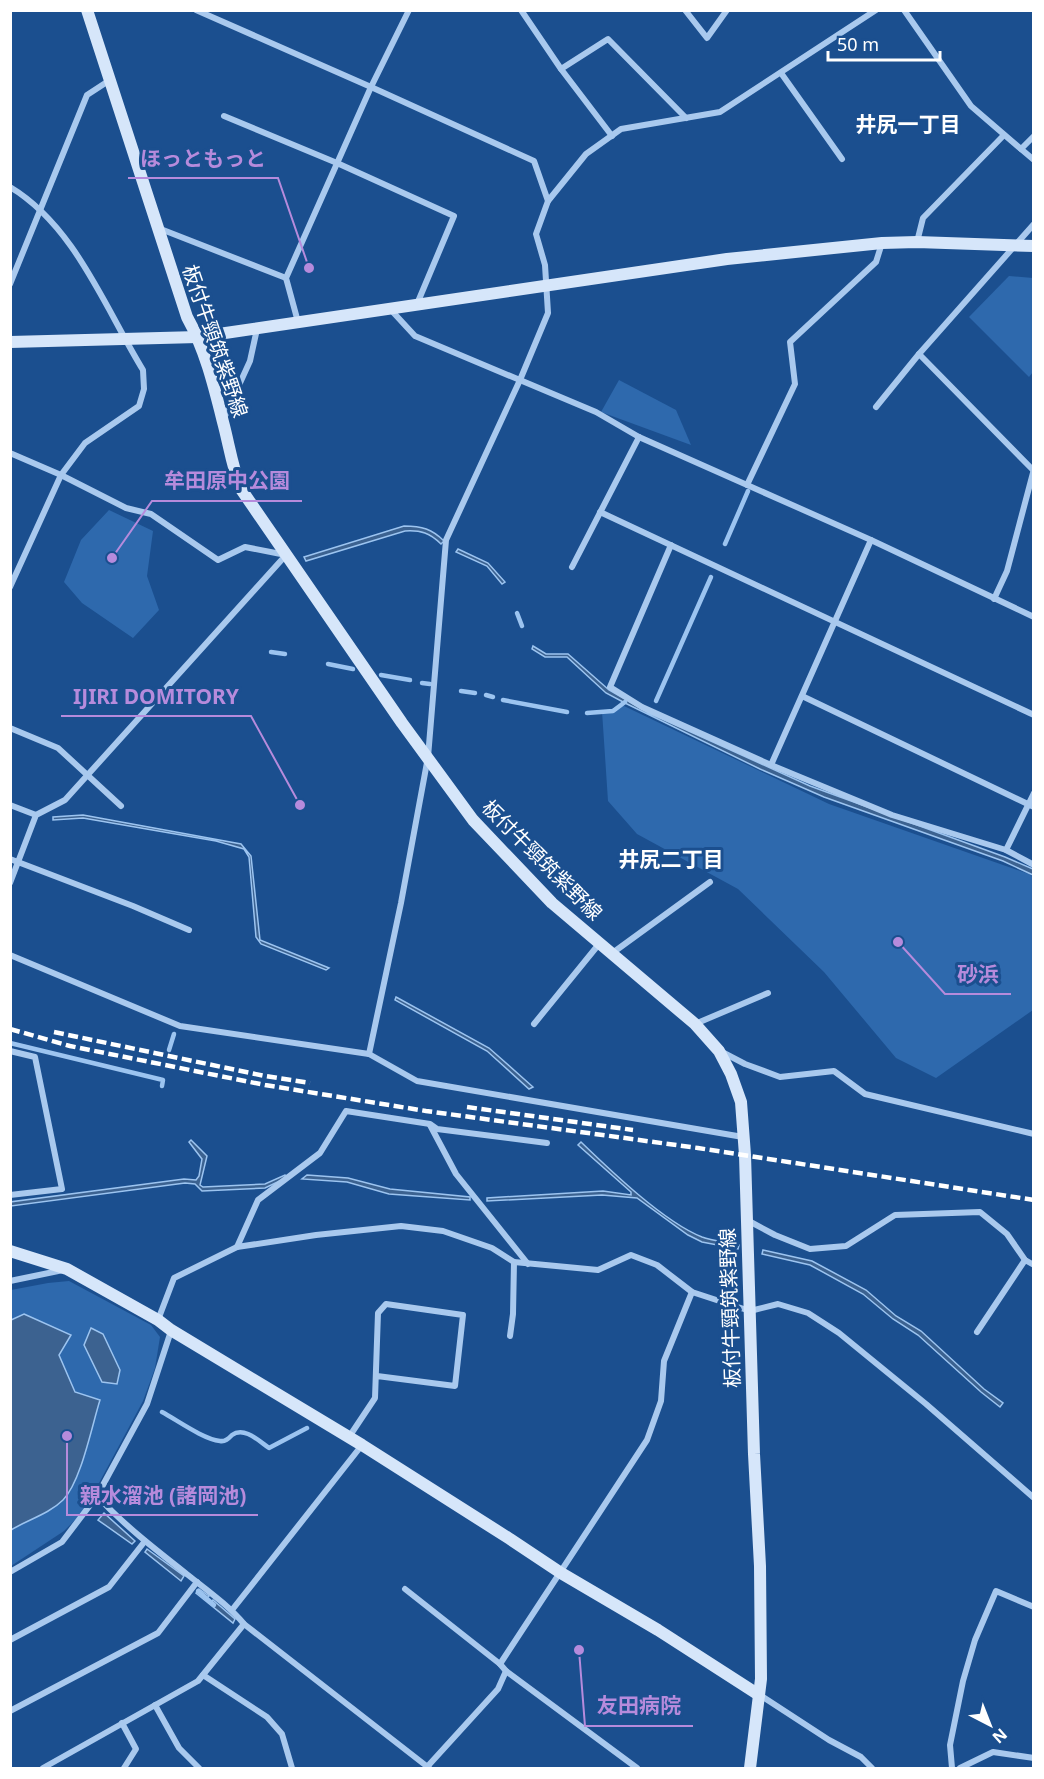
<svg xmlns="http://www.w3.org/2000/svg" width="1044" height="1779" font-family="'Noto Sans','Noto Sans JP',sans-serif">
  <rect width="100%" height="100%" fill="#1b4f8f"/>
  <g fill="#2e69ad">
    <path d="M 1009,276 L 1033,278 L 1033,372 L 1029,377 L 969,317 Z"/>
    <path d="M 619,380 L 676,410 L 691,445 L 601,412 Z"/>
    <path d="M 109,510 L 153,531 L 147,576 L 159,610 L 133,638 L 82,603 L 64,582 L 81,540 Z"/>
    <path d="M 624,706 L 829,804 L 1029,874 L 1034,878 L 1033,1010 L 936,1078 L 896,1058 L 824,972 L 738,889 L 637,834 L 608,801 L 602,711 Z"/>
    <path d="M 69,1281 L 151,1325 L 160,1337 L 155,1368 L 150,1382 L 143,1401 L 84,1511 L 64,1531 L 11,1566 L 11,1290 L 48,1283 Z"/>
  </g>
  <g fill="#3c6290" stroke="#9cc4f0" stroke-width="1.5">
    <path d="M 404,526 C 422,526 432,529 444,541 L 441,544 C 430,533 421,530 405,531 L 306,561 L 304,557 Z"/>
    <path d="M 458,549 L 488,563 L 505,582 L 502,584 L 487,566 L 456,552 Z"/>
    <path d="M 533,646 L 546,654 L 568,654 L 609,690 L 649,713 L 810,786 L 1005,857 L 1033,869 L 1033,875 L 1003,861 L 824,797 L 760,769 L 625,703 L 606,693 L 567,657 L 545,657 L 532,649 Z"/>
    <path d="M 83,815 L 241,844 L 251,856 L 260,940 L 329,968 L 326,970 L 261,944 L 256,937 L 249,857 L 244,849 L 216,841 L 83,818 L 53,820 L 53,817 Z"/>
    <path d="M 396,997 L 489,1048 L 533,1087 L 529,1089 L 487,1051 L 395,1000 Z"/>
    <path d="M 191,1140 L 207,1156 L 200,1185 L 203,1187 L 265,1184 L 285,1175 L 286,1178 L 265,1188 L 202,1191 L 195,1184 L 185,1183 L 11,1206 L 10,1202 L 184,1179 L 196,1180 L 199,1176 L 202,1159 L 189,1142 Z"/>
    <path d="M 581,1142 C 611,1171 664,1222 702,1237 C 713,1241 727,1242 739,1245 L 738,1249 L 702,1242 L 688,1235 L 637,1198 L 602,1195 L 487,1201 L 487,1198 L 603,1191 L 631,1195 L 631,1192 L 578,1145 Z"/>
    <path d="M 307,1175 L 348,1178 L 390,1189 L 470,1197 L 470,1200 L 389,1194 L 347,1182 L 302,1179 Z"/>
    <path d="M 763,1250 L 812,1261 L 866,1290 L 896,1316 L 921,1331 L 984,1389 L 1003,1403 L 1000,1407 L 981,1392 L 918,1335 L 893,1319 L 863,1294 L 810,1265 L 762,1254 Z"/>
    <path d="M 24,1314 L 71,1335 L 59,1355 L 75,1392 L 100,1400 C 92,1425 81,1482 63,1500 C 49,1514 27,1520 11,1530 L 11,1320 Z"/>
    <path d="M 91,1328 L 103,1334 L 120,1370 L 117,1384 L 102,1382 L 84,1345 Z"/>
    <path d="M 104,1513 L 135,1541 L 132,1544 L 98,1520 Z"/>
    <path d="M 147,1549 L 184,1576 L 181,1581 L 145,1552 Z"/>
    <path d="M 199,1589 L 209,1596 L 206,1599 L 210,1603 L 213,1600 L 235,1619 L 233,1623 L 196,1593 Z"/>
  </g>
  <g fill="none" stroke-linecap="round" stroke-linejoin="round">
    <g stroke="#9cc4f0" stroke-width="4.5">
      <path d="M 725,544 L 748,491"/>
      <path d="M 517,613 L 522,626"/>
      <path d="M 271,652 L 285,654"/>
      <path d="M 328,664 L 353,669"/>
      <path d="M 381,675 L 410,680"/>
      <path d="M 422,683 L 430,684"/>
      <path d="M 461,691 L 475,693"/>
      <path d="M 486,695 L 493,697"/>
      <path d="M 503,700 L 567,712"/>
      <path d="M 656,701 L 711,577"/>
      <path d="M 587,713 L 613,711 L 625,702"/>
      <path d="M 10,1043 L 163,1080 L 162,1086"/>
      <path d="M 169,1050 L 174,1034"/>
      <path d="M 162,1412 C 177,1420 203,1439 220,1441 C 226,1442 229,1438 232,1435 C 244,1426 259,1441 269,1448 L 307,1428"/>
      <path d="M 198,1591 L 214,1605"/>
    </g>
    <g stroke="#a9c9ee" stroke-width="6">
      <path d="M 196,10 L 371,87 L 534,161 L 548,201"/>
      <path d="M 521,10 L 561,69 L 612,136"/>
      <path d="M 685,10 L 707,38 L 727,10"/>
      <path d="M 904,10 L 971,106 L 1021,149 L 1034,136"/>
      <path d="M 561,69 L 608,39 L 686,118"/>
      <path d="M 781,73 L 842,159"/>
      <path d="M 224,116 L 337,163 L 454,216 L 417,304"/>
      <path d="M 1021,149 L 1034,160"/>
      <path d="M 10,187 C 75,226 105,308 143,370 L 144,389 L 139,406 L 85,443 L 61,475 L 10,587"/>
      <path d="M 158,228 L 286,278"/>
      <path d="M 917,242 L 923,218 L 1004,135"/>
      <path d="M 10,284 L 87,95 L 110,80"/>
      <path d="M 391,310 L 415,336 L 596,412 L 639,437 L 871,540 L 1034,617"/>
      <path d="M 298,322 L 286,278 L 371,87 L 409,10"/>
      <path d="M 919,354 L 1033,470"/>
      <path d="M 876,407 L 919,354 L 1034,224"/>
      <path d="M 224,418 L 250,361 L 257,329"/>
      <path d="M 10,453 L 61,475 L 126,508 L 151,514 L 218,560 L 245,547 L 286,555 L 65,800 L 36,815 L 10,883"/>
      <path d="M 747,485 L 795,384 L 790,342 L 876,262 L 882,243"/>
      <path d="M 600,512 L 1034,715"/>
      <path d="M 671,545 L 610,687 L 642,707 L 771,765 L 892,815 L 1006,850 L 1034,865"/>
      <path d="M 572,567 L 639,437"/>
      <path d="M 994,599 L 1007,571 L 1034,469"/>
      <path d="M 802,696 L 1034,807"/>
      <path d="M 10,728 L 58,748 L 121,806"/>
      <path d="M 771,765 L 871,540"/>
      <path d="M 10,805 L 36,815"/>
      <path d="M 1006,850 L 1034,793"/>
      <path d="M 10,859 L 133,906 L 189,930"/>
      <path d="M 611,954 L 710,882"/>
      <path d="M 10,955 L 180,1026 L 369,1054 L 417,1081 L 743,1137"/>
      <path d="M 534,1024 L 599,944"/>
      <path d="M 695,1024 L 768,993"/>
      <path d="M 10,1051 L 35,1057 L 62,1189 L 10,1195"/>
      <path d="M 722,1052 L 745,1064 L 780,1077 L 834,1071 L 865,1094 L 1034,1134"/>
      <path d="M 369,1054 L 401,903 L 428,757 L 446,540 L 520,380 L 548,313 L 545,265 L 536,234 L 548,201 L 586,154 L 621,129 L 720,112 L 876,10"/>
      <path d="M 430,1125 L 456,1174 L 528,1264"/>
      <path d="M 747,1220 L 775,1235 L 810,1249 L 846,1246 L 895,1215 L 980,1212 L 1007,1234 L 1025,1260 L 1034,1265"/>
      <path d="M 237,1247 L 316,1235 L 401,1226 L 443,1231 L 492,1248 L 514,1262 L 598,1270 L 631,1255 L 657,1265 L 692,1292 L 750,1311 L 778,1304 L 808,1313 L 839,1333 L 926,1404 L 1034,1498"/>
      <path d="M 10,1281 L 63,1270"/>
      <path d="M 158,1320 L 174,1278 L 237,1247 L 258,1200 L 320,1153 L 346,1111 L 430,1124 L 437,1129 L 547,1143"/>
      <path d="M 977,1332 L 1025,1260"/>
      <path d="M 510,1336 L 513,1314 L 514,1262"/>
      <path d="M 349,1437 L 375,1398 L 378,1313 L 386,1304 L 463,1315 L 455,1386 L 377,1376"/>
      <path d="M 97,1496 C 125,1526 156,1550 188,1575 C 208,1591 228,1605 244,1624 L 429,1768"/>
      <path d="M 10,1572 L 62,1542 L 97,1496 L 147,1404 L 171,1331"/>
      <path d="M 405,1589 L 500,1664 L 506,1671 L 637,1768"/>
      <path d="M 232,1610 L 362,1445"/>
      <path d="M 10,1640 L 109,1587 L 145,1541"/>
      <path d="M 500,1664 L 647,1440 L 661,1401 L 664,1361 L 692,1292"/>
      <path d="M 203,1675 L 267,1717 L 282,1734 L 292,1768"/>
      <path d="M 760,1695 L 829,1740 L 861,1757 L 872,1768"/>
      <path d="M 155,1705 L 179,1748 L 199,1768"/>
      <path d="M 10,1711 L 158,1633 L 197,1582"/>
      <path d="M 122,1723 L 136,1749 L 124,1768"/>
      <path d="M 427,1767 L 498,1689 L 506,1671"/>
      <path d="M 43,1768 L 198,1681 L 244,1624"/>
      <path d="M 952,1768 L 950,1745 L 963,1681 L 975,1640 L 996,1591 L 1034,1607"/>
      <path d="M 960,1768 L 993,1752 L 1034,1758"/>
    </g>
    <g stroke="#d6e6fa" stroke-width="12">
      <path d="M 87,10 L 187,317 C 205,349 214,386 223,422 C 229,444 232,467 241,489 L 402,723 L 473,820 L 552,903 L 695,1024 L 719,1051 L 731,1074 L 741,1102 L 745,1155 L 754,1454 L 760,1566 L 761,1679 L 750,1768"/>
      <path d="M 10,342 L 198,337 L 727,259 L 882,243 L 917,242 L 1034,246"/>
      <path d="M 10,1251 L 67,1269 L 158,1320 L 171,1330 L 362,1445 L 510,1539 L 561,1573 L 658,1630 L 759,1695"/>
    </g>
    <g stroke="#fff" stroke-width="4.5" stroke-dasharray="10 4.5" stroke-linecap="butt">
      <path d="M 10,1029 L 70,1046 L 265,1085 L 426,1111 L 698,1148 L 1034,1200"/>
      <path d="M 54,1032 L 265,1076 L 310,1083"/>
      <path d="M 467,1107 L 633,1130"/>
    </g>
  </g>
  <g text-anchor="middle" stroke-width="6" stroke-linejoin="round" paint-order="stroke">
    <g font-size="20" fill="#fff" stroke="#1b4f8f">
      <text transform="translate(215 341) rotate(71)" y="7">板付牛頸筑紫野線</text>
      <text transform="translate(542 860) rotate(45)" y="7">板付牛頸筑紫野線</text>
      <text transform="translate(730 1308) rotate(-92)" y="7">板付牛頸筑紫野線</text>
    </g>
    <g font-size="21" font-weight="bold" fill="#fff" stroke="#1b4f8f">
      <text x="908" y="132">井尻一丁目</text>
      <text x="671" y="867">井尻二丁目</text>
    </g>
  </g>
  <path fill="none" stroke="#b68bdc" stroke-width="2" d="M309 268L278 178H128M112 558L152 501H302M300 805L251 716H61M898 942L945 994H1011M67 1436L67 1515H258M579 1650L585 1726H693"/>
  <g fill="#b68bdc" stroke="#1b4f8f" stroke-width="2">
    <circle cx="309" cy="268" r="6"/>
    <circle cx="112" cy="558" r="6"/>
    <circle cx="300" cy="805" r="6"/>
    <circle cx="898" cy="942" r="6"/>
    <circle cx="67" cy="1436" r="6"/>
    <circle cx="579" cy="1650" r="6"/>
  </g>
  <g font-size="21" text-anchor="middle" font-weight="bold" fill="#b68bdc" stroke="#1b4f8f" stroke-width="6" stroke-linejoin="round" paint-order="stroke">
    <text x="203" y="166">ほっともっと</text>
    <text x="227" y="488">牟田原中公園</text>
    <text x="156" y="704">IJIRI DOMITORY</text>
    <text x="978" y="982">砂浜</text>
    <text x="163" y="1503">親水溜池 (諸岡池)</text>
    <text x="639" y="1713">友田病院</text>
  </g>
  <rect width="1044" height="1779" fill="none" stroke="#ffffff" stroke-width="24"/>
  <g transform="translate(990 1725) rotate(138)" stroke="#1b4f8f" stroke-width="4.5" paint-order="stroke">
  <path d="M0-4.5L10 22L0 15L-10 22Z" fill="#ffffff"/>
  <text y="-9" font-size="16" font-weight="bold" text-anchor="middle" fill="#ffffff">N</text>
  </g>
  <path d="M828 51v9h112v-9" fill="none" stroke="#ffffff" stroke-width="3"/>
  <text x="837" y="51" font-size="18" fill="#ffffff" stroke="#1b4f8f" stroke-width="4.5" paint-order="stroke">50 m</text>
</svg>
